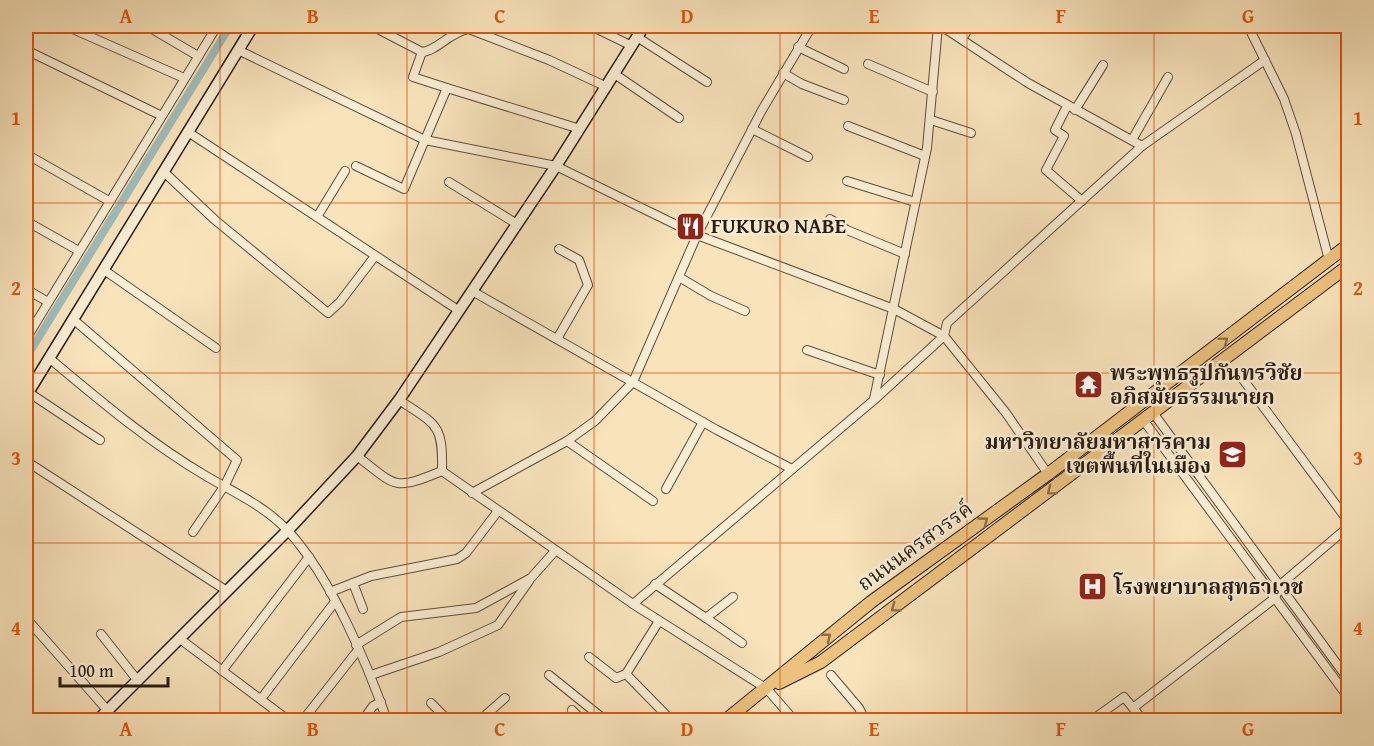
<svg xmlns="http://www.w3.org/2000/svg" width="1374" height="746" font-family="'Gentium Book Plus','Noto Serif Thai',serif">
  <rect width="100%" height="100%" fill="#f8e3bb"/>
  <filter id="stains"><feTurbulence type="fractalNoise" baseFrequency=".00333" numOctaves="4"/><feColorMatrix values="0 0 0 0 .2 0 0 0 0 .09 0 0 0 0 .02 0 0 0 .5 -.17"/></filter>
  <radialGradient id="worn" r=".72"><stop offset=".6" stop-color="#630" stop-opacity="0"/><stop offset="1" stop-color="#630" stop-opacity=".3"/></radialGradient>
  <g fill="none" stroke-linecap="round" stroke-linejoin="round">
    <path stroke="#a0bcb9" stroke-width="8" d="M 26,358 L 230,26"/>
    <defs>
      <g id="street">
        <path d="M 66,26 L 184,78"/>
        <path d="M 147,26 L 198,56"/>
        <path d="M 372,26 L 422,52 L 413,77 L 447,88"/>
        <path d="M 591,26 L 632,46"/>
        <path d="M 1034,26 L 1035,26"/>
        <path d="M 1248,26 L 1284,99 L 1296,134 L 1329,260"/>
        <path d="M 637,37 L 707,82"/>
        <path d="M 962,39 L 970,26"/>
        <path d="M 798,47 L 844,69"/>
        <path d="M 26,50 L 160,115"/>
        <path d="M 238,50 L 425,140 L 556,166 L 697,235 L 894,309 L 944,336 L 1006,413 L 1048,474"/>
        <path d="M 422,52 C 437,51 451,31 469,29 L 549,60 L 607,87"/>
        <path d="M 868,64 L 933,92"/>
        <path d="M 783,73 L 802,84 L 844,100"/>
        <path d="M 616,75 L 679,118"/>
        <path d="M 1067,106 L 1055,130 L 1064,136 L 1046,170 L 1082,201"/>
        <path d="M 1075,110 L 1103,65"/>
        <path d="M 931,120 L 971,133"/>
        <path d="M 848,126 L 925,156"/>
        <path d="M 752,129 L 808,157"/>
        <path d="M 188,132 L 458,310"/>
        <path d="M 1132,140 L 1168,77"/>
        <path d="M 1142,146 L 1265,60"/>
        <path d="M 26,154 L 109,201"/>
        <path d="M 356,166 L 404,189 L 447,88 L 580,129"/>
        <path d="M 164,172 L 215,220 L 328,313 L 340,302 L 375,256"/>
        <path d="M 847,181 L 915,202"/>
        <path d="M 449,182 L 517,224"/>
        <path d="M 317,217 L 345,171"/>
        <path d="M 830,219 L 847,230 L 905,254"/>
        <path d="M 26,221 L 79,251"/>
        <path d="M 104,270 L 216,348"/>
        <path d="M 679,277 L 711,296 L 745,311"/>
        <path d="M 26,289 L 48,302"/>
        <path d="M 472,291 L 717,430 L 792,469"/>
        <path d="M 74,320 L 237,460 L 225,485 L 193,532"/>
        <path d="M 26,339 L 217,26"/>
        <path d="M 557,339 L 588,285 L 579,260 L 559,249"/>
        <path d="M 807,350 L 880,375"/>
        <path d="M 49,358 C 99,400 150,443 206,476 C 235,493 265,506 289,532 C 331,578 366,661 387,720"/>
        <path d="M 1239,374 L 1348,521"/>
        <path d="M 28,392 L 100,440"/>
        <path d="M 874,399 L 927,148 L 938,26"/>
        <path d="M 1154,414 L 1348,679"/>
        <path d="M 1144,421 L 1348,697"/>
        <path d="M 1347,424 L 1348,423"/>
        <path d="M 567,441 L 653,501"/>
        <path d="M 357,456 C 397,487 393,491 442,471 C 443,424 437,425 399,400"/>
        <path d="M 26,461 L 227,591"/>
        <path d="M 442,471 L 633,604 L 767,689 L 794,720"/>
        <path d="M 666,489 L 703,422"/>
        <path d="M 472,493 L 567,441 L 595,421 L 633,382 L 697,235 L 762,110 L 812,26"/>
        <path d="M 353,583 L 363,609"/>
        <path d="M 655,584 L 706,618 L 733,597"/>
        <path d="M 330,592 L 371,576 L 457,559 L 466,553 L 498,511"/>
        <path d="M 633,604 L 874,400 L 944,336 L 947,323 L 1142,146 L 1028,83 L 941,26"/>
        <path d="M 26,618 L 108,711"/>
        <path d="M 706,618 L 742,643"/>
        <path d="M 101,634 L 138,681"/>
        <path d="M 180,639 L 288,720"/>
        <path d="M 356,645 L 401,617 L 476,608 L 531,578 L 555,551"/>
        <path d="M 589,657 L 616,678 L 626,674 L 671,720"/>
        <path d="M 222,671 L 309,557"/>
        <path d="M 626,674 L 659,621"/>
        <path d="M 371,675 L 439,652 L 498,625 L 529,581"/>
        <path d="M 549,675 L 605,720"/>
        <path d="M 831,675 L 859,708 L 865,720"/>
        <path d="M 261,699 L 334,603"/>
        <path d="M 431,703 L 448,720"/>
        <path d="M 1133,708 L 1275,598 L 1280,585 L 1348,527"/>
        <path d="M 572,710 L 582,720"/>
        <path d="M 303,720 L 358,650"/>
        <path d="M 363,720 L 373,706 L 381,702"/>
        <path d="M 480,720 L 505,698"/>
        <path d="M 1092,720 L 1124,697 L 1143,720"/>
      </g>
      <g id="secondary">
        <path d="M 26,396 L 253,26"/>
        <path d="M 98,720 L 288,530 L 357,456 L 399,400 L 556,166 L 644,26"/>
      </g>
      <g id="primary">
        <path d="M 779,683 L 821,662 L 1348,266"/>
        <path d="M 726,720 L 871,602 L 1048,474 L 1348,245"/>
      </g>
    </defs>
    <use href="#street" stroke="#5e4e3e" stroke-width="10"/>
    <use href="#secondary" stroke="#2a1d14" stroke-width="13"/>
    <use href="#primary" stroke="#2a1d14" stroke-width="14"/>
    <use href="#street" stroke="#faedd3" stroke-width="8"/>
    <use href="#secondary" stroke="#faedd3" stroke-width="10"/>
    <use href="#primary" stroke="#ecc27e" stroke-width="12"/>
  </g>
  <defs><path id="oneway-chevron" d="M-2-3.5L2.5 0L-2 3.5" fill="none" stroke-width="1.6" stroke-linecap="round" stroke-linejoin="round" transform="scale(1.5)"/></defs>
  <g stroke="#8b7049">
    <use href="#oneway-chevron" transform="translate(1224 341) rotate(-37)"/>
    <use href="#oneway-chevron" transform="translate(1051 491) rotate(143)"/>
    <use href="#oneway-chevron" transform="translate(984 521) rotate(-36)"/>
    <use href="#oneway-chevron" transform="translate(895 608) rotate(143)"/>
    <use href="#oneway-chevron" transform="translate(827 637) rotate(-38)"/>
  </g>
  <path fill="none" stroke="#de560c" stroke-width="1.5" stroke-opacity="0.55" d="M 220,26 L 220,720M 407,26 L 407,720M 594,26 L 594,720M 780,26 L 780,720M 967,26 L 967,720M 1154,26 L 1154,720M 26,203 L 1348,203M 26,373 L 1348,373M 26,543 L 1348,543"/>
  <defs>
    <symbol id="restaurant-square" viewBox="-11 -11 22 22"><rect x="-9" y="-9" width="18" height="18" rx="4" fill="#8f2418" stroke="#faedd3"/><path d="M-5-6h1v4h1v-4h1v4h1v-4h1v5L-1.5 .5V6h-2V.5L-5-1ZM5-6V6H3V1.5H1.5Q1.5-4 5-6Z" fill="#fff"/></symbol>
    <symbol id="temple-square" viewBox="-11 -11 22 22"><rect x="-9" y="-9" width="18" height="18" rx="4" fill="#8f2418" stroke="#faedd3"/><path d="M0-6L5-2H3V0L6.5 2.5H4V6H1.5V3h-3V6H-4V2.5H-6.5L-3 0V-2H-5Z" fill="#fff"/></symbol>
    <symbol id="university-square" viewBox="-11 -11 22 22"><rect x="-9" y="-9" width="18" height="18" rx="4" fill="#8f2418" stroke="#faedd3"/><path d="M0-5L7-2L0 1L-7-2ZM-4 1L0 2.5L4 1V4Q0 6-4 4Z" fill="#fff"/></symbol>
    <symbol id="hospital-square" viewBox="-11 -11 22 22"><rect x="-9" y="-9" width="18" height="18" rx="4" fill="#8f2418" stroke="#faedd3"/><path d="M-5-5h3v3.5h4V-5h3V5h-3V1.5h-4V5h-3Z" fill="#fff"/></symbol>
  </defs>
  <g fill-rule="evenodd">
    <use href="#restaurant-square" x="674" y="210" width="33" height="33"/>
    <use href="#temple-square" x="1072" y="368" width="33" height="33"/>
    <use href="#university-square" x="1216" y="438" width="33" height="33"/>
    <use href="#hospital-square" x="1076" y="570" width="33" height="33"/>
  </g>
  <g text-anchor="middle" stroke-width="5" stroke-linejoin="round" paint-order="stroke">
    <g font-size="21" font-weight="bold" fill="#2a1d14" stroke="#faedd3" text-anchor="start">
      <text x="711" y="233">FUKURO NABE</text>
      <text x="1110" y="380">พระพุทธรูปกันทรวิชัย<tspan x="1110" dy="24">อภิสมัยธรรมนายก</tspan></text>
      <text x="1211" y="449" text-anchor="end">มหาวิทยาลัยมหาสารคาม<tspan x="1211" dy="24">เขตพื้นที่ในเมือง</tspan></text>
      <text x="1114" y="594">โรงพยาบาลสุทธาเวช</text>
    </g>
    <g font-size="21" fill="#2a1d14" stroke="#faedd3">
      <text transform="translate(915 546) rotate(-36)" y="7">ถนนนครสวรรค์</text>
    </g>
  </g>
  <rect width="1374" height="746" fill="none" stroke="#f8e3bb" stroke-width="66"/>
  <path d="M60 677v9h108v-9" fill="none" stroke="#2a1d14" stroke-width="3"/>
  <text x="69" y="677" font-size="18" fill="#2a1d14" stroke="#faedd3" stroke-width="4.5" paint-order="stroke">100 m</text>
  <rect x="33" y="33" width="1308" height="680" fill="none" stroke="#de560c" stroke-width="2"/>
  <g font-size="20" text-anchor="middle" font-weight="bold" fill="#de560c">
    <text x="126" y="23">A</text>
    <text x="313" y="23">B</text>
    <text x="500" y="23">C</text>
    <text x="687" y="23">D</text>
    <text x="874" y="23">E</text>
    <text x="1061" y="23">F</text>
    <text x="1248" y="23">G</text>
    <text x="16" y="125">1</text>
    <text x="1358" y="125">1</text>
    <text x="16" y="295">2</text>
    <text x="1358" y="295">2</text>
    <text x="16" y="465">3</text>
    <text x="1358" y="465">3</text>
    <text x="16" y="635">4</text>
    <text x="1358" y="635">4</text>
    <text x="126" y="736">A</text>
    <text x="313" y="736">B</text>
    <text x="500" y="736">C</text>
    <text x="687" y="736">D</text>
    <text x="874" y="736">E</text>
    <text x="1061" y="736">F</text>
    <text x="1248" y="736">G</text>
  </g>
  <rect width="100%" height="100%" filter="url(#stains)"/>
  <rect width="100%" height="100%" fill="url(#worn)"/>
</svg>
